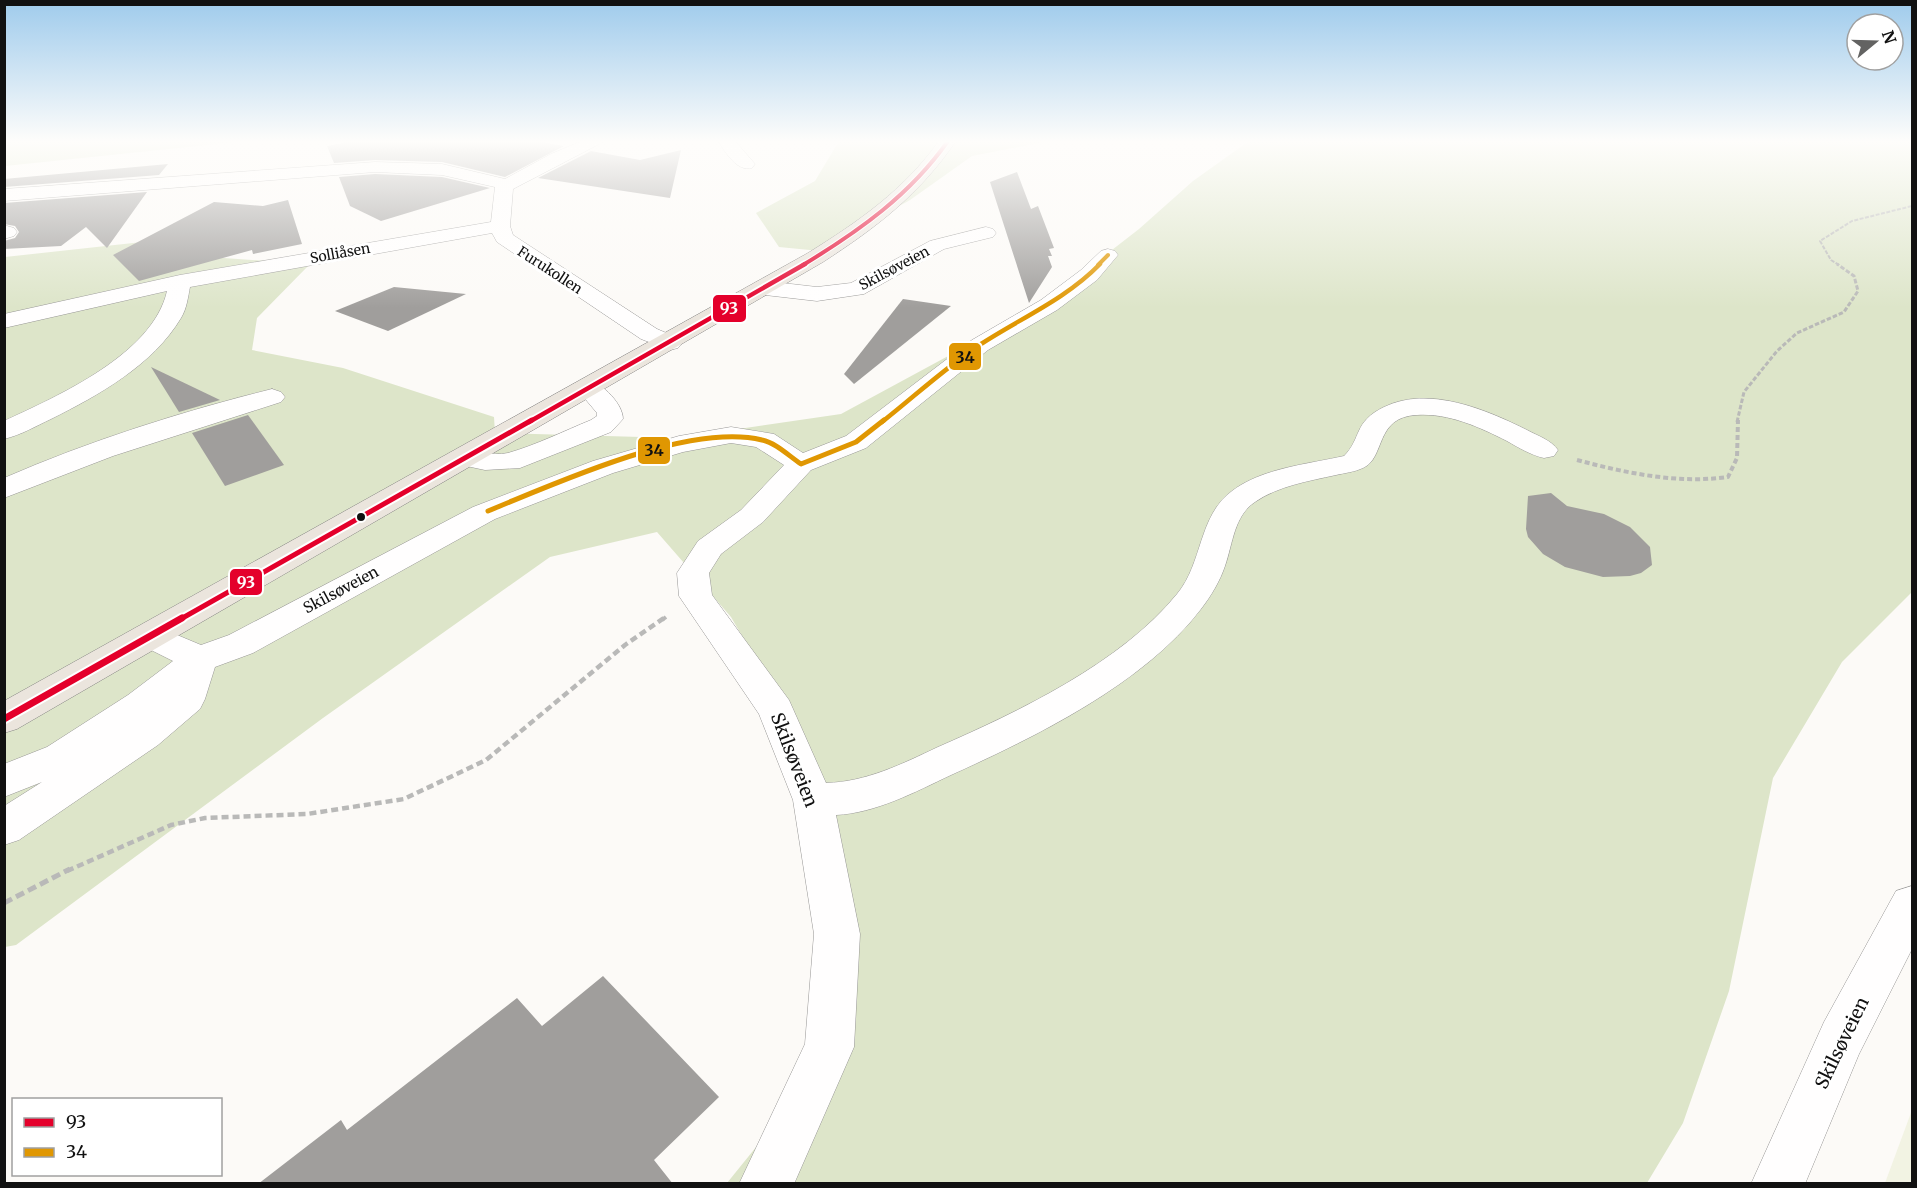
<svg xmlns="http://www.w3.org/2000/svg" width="1917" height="1188" font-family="Merriweather,serif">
  <rect width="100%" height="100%" fill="#fcfaf7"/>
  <g fill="#dde5c9">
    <path d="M 5,141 L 246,141 L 5,166 Z"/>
    <path d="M 839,141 L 1049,141 L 972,156 L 910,200 L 820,251 L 779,247 L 756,213 L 815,181 Z"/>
    <path d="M 1249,141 L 1912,141 L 1912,592 L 1842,662 L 1773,778 L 1729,991 L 1683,1123 L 1647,1183 L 727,1183 L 840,1043 L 813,758 L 731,617 L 657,532 L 550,557 L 323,718 L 16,945 L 5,947 L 5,257 L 188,237 L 209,257 L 310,264 L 257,318 L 252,350 L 343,368 L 494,417 L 495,433 L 677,438 L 841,414 L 974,342 L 1072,281 L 1139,229 L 1193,181 Z"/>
  </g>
  <path fill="#f2f3e3" d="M 1912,1110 L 1912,1183 L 1885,1183 Z"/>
  <g fill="#a09e9c">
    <path d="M 354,141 L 536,141 L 564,146 L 505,177 L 442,162 L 375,160 L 334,163 L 327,146 Z"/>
    <path d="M 681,150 L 670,198 L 538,178 L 591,151 L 640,160 Z"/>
    <path d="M 168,164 L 159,175 L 4,187 L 4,179 Z"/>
    <path d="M 1017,172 L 1031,209 L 1038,206 L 1054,248 L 1049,249 L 1052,256 L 1048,256 L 1052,267 L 1029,303 L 990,182 Z"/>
    <path d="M 375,174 L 442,177 L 490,188 L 381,221 L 350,206 L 339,177 Z"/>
    <path d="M 147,192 L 107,248 L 86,227 L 61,246 L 4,249 L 4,241 L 15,238 L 19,232 L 15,226 L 4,224 L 4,203 Z"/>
    <path d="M 288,200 L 302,244 L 253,254 L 252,250 L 139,281 L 113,255 L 214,202 L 263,206 Z"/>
    <path d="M 394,287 L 466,294 L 388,331 L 335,311 Z"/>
    <path d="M 903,299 L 951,306 L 854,384 L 844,374 Z"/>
    <path d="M 151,367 L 220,400 L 179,412 Z"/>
    <path d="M 248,415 L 284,465 L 225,486 L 192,433 Z"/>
    <path d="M 1551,493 L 1567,506 L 1604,514 L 1630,527 L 1650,547 L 1652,565 L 1641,573 L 1630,576 L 1603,577 L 1565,567 L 1543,554 L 1528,537 L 1526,529 L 1528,496 Z"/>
    <path d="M 603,976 L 719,1097 L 654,1160 L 673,1184 L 258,1184 L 341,1120 L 347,1130 L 517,998 L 542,1026 Z"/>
  </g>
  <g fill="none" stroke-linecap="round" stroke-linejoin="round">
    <defs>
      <g id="minor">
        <path d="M 582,141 L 605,141 L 513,189 L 510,226 L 513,235 L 657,329 L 678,338 L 682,343 L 678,348 L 670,350 L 641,339 L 497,242 L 492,233 L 190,287 C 188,297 187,308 181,318 C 153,365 99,395 51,419 C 36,426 21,435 4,439 L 4,421 C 58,396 153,354 167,291 L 4,328 L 4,314 L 180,275 L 491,222 L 495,187 L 442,175 L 375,172 L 4,201 L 4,189 L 375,162 L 442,164 L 505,179 L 551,154 Z"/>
        <path d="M 718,141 L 735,141 L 755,164 L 752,168 C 737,172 726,153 718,141 Z"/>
        <path d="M 7,226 L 14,228 L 17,232 L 14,236 L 4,239 L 4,227 Z"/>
        <path d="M 986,227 L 993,229 L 996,233 L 993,237 L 944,249 L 864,294 L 817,301 L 765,295 L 757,293 L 754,288 L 757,283 L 765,281 L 817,287 L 851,283 L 930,241 Z"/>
        <path d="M 1108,249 L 1115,251 L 1118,255 L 1097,280 L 1057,310 L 988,350 L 866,448 L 811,470 L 763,522 L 721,554 L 709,573 L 712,595 L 789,700 L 826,783 C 866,782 902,764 938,747 C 1018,712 1121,663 1177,594 C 1203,563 1198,516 1232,491 C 1262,468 1309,464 1344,456 C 1362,438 1353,422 1384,407 C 1429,385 1487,410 1527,430 C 1538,436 1551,440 1558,450 L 1554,456 L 1544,458 C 1531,455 1519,448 1507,441 C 1479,427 1449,413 1417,415 C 1374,417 1386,458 1363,468 C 1355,472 1344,473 1336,475 C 1309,481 1278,486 1255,502 C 1234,516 1233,543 1225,566 C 1220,581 1211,596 1201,609 C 1144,684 1035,737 951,775 C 915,792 876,813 836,815 L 860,934 L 854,1047 L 794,1184 L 739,1184 L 805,1044 L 814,934 L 793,800 L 759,714 L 679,596 L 677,573 L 698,541 L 741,510 L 784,465 L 756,447 L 731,443 L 683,452 L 613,473 L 495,519 L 253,653 L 215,667 L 205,699 L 200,709 L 158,745 L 19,840 L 4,845 L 4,806 L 42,782 L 4,797 L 4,764 L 47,747 L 128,695 L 173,661 L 139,644 L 134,636 L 139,628 L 151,624 L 201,645 L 229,635 L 473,507 L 593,461 L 679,436 L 731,427 L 774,434 L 803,453 L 846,436 L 972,340 L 1041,300 L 1081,270 L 1101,251 Z"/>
        <path d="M 589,380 C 603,384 623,404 623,419 L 611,432 L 520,468 L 485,470 L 457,464 L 453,458 L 457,452 C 474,448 491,457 508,453 C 536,445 564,431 591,420 L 597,416 L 597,413 L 576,388 L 580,383 Z"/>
        <path d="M 272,389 L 281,392 L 285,397 L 281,402 L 113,456 L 4,498 L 4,478 C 89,441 183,411 272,389 Z"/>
        <path d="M 1912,886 L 1912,949 L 1859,1054 L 1805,1184 L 1751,1184 L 1824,1022 L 1896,891 Z"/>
      </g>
      <path id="major" d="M 939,141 L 956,141 C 919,195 877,227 823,262 L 17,729 L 4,733 L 4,701 L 808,253 C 858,222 904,190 939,141 Z"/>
    </defs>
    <use href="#minor" stroke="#979695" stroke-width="1"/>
    <use href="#major" stroke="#848382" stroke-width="1"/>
    <path stroke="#b9b9b8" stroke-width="2" stroke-dasharray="4 1.5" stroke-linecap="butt" d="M 1839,265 L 1831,260 L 1820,241 L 1852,221 L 1912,206"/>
    <path stroke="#b9b9b8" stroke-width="3" stroke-dasharray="4.5 2" stroke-linecap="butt" d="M 1737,422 L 1744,392 L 1777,351 L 1797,333 L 1844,312 L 1858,291 L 1854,276 L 1837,264"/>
    <g stroke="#b9b9b8" stroke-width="4" stroke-dasharray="5 3" stroke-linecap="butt">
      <path d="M 1577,460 C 1626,473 1677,484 1728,477 L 1737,458 L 1738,420"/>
      <path d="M 662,620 L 666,617"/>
    </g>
    <path stroke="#b9b9b8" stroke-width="4.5" stroke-dasharray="7 4" stroke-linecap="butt" d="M 67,871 L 171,825 L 205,818 L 307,814 L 404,799 L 486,760 L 625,645 L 664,618"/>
    <path stroke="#b9b9b8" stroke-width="5" stroke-dasharray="9 4.5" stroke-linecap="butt" d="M 4,903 L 70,869"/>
    <use href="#minor" fill="#fffefe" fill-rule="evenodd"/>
    <use href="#major" fill="#ebe5dd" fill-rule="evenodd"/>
    <defs>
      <path id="bus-1-far3" d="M 803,265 C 859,231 910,195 948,141"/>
      <path id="bus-1-far2" d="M 529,422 L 805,264"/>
      <path id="bus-1-far1" d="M 179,620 L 532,420"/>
      <path id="bus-1" d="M 4,719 L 182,618"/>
      <path id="bus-2-far2" d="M 1098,265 L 1108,255"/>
      <path id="bus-2-far1" d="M 882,422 C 915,396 946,367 981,344 C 1021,318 1066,299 1100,264"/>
      <path id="bus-2" d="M 488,511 C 557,483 689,422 762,440 C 776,443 789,456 801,464 L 856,442 L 884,420"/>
    </defs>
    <use href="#bus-1-far3" stroke="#fff" stroke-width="6"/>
    <use href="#bus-1-far2" stroke="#fff" stroke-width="8"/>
    <use href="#bus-1-far1" stroke="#fff" stroke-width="9"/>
    <use href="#bus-1" stroke="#fff" stroke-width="11"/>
    <use href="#bus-2-far2" stroke="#fff" stroke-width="6"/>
    <use href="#bus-2-far1" stroke="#fff" stroke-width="8"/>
    <use href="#bus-2" stroke="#fff" stroke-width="9"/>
    <use href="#bus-1-far3" stroke="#e4002b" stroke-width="4"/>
    <use href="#bus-1-far2" stroke="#e4002b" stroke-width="4.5"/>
    <use href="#bus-1-far1" stroke="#e4002b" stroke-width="5"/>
    <use href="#bus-1" stroke="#e4002b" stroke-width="7"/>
    <use href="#bus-2-far2" stroke="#e09702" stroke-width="4"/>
    <use href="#bus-2-far1" stroke="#e09702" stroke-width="4.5"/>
    <use href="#bus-2" stroke="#e09702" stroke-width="5"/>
  </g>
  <linearGradient id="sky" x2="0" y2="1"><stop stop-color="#9fcbec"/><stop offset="0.46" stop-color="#fefdfb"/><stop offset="1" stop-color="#fefdfb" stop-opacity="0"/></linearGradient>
  <rect width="1917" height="308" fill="url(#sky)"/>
  <circle fill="#111" stroke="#fff" stroke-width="2" cx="361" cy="517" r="5"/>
  <g text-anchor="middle" stroke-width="6" stroke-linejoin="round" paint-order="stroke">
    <g font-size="14" fill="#111" stroke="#fff">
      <text transform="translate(340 253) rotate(-10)" y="5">Solliåsen</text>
      <text transform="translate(894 268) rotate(-28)" y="5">Skilsøveien</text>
      <text transform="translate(550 270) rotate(33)" y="5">Furukollen</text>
    </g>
    <g font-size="15" fill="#111" stroke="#fff">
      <text transform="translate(341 590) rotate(-28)" y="5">Skilsøveien</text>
    </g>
    <g font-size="18" fill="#111" stroke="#fff">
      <text transform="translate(794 760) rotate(69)" y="6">Skilsøveien</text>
      <text transform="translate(1842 1043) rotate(-64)" y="6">Skilsøveien</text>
    </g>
  </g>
  <g stroke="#fff" stroke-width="2">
    <rect x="712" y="294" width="35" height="29" rx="6" fill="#e4002b"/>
    <rect x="948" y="342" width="34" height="29" rx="6" fill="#e09702"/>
    <rect x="637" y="436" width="34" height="29" rx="6" fill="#e09702"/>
    <rect x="229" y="568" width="34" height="28" rx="6" fill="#e4002b"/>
  </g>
  <g font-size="16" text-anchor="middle" font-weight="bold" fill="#fff">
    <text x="729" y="314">93</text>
    <text x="246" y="588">93</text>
  </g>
  <g font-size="16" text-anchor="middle" font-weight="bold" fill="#111">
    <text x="965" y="363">34</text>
    <text x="654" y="456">34</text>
  </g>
  <rect width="1917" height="1188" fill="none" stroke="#111111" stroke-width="12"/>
  <rect x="12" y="1098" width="210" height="78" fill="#ffffff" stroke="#a0a0a0" stroke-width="1.5"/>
  <rect x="24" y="1118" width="30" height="9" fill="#e4002b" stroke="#a0a0a0" stroke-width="1.5"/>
  <text x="66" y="1128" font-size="18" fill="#111111">93</text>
  <rect x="24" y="1148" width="30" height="9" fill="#e09702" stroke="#a0a0a0" stroke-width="1.5"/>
  <text x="66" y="1158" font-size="18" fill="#111111">34</text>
  <g transform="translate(1875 42) rotate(71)"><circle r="28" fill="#ffffff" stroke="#a0a0a0" stroke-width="1.5"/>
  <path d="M0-4.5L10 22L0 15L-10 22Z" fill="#636362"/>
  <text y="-9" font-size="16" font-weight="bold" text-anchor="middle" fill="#111111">N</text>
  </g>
</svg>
